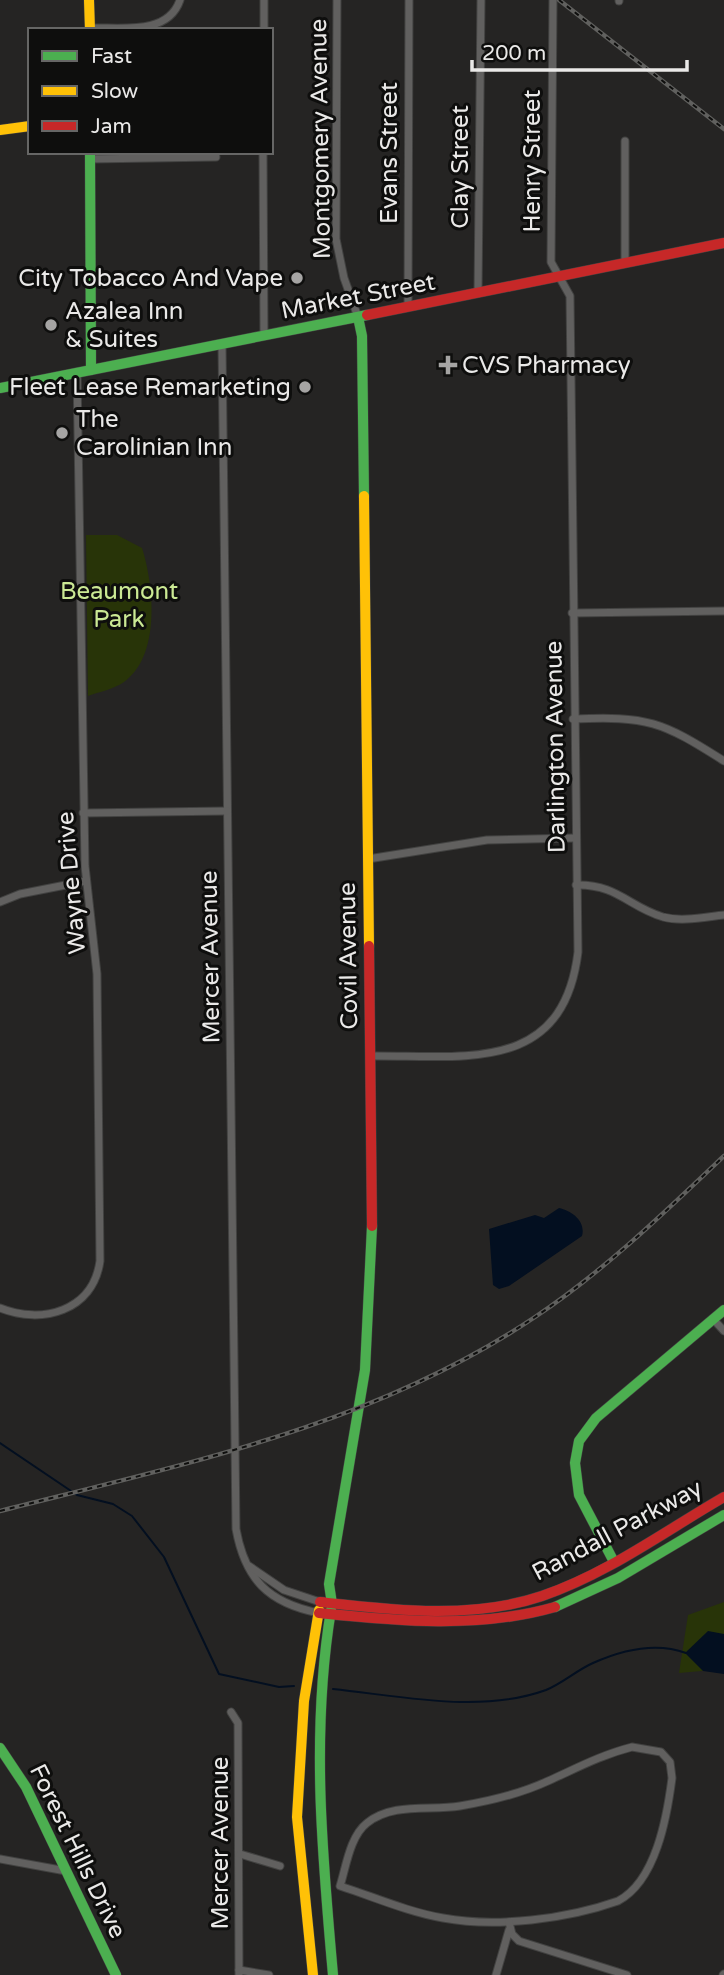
<svg xmlns="http://www.w3.org/2000/svg" width="724" height="1975" font-family="'Varela Round',sans-serif">
  <rect width="100%" height="100%" fill="#252423"/>
  <g fill="#283408">
    <path d="M 86,535 L 117,535 L 142,548 C 154,585 161,656 124,682 C 114,689 99,692 88,696 Z"/>
    <path d="M 724,1602 L 724,1669 L 679,1673 L 688,1615 Z"/>
  </g>
  <g fill="#030f20">
    <path d="M 559,1208 C 572,1211 586,1221 582,1236 L 509,1286 L 499,1289 L 493,1285 L 489,1229 L 535,1215 L 544,1218 Z"/>
    <path d="M 708,1631 L 724,1634 L 724,1674 L 703,1671 L 685,1653 Z"/>
  </g>
  <g fill="none" stroke-linecap="round" stroke-linejoin="round">
    <g stroke="#030f20" stroke-width="2">
      <path d="M 0,1443 L 77,1495 L 113,1504 L 132,1516 L 164,1557 L 219,1674 L 279,1687 L 294,1686"/>
      <path d="M 333,1689 C 401,1696 480,1714 546,1690 C 563,1683 577,1670 593,1663 C 622,1650 656,1642 686,1653"/>
    </g>
    <defs>
      <g id="street">
        <path d="M 337,0 L 336,239 L 344,278 L 358,317"/>
        <path d="M 619,1 L 619,0"/>
        <path d="M 90,28 C 120,27 168,36 180,0"/>
        <path d="M 264,30 L 264,0"/>
        <path d="M 625,141 L 625,263"/>
        <path d="M 263,152 L 264,335"/>
        <path d="M 90,159 L 216,157"/>
        <path d="M 478,293 L 481,0"/>
        <path d="M 408,307 L 409,0"/>
        <path d="M 222,344 L 236,1529 C 245,1579 268,1603 319,1613"/>
        <path d="M 572,613 L 724,611"/>
        <path d="M 573,719 C 648,716 661,721 724,761"/>
        <path d="M 83,813 L 227,811"/>
        <path d="M 368,859 L 487,840 L 575,838"/>
        <path d="M 576,885 C 617,884 629,907 663,917 C 682,922 705,917 724,915"/>
        <path d="M 0,902 L 20,894 L 86,881"/>
        <path d="M 370,1056 C 464,1055 563,1075 578,952 L 570,296 L 551,262 L 553,0"/>
        <path d="M 0,1308 C 42,1325 93,1311 100,1261 L 97,974 L 85,866 L 77,372"/>
        <path d="M 713,1319 L 724,1331"/>
        <path d="M 249,1566 L 284,1590 L 320,1602"/>
        <path d="M 231,1712 L 238,1723 L 239,1975"/>
        <path d="M 632,1747 L 661,1752 L 670,1762 L 672,1778 C 667,1817 656,1881 618,1901 C 567,1919 496,1928 443,1918 C 408,1912 374,1897 340,1886 C 346,1867 350,1836 367,1823 C 393,1802 430,1811 460,1806 C 490,1801 520,1794 548,1781 C 577,1768 601,1755 632,1747 Z"/>
        <path d="M 240,1854 L 280,1866"/>
        <path d="M 0,1859 L 66,1871"/>
        <path d="M 509,1922 L 512,1934 L 519,1941 L 627,1975"/>
        <path d="M 239,1970 L 269,1975"/>
        <path d="M 496,1975 L 509,1930"/>
        <path d="M 723,1975 L 724,1974"/>
      </g>
      <g id="fast">
        <path d="M 90,152 L 91,370"/>
        <path d="M 358,317 L 362,336 L 364,496"/>
        <path d="M 0,388 L 367,315"/>
        <path d="M 613,1560 L 579,1495 L 575,1463 L 579,1441 L 596,1418 L 724,1310"/>
        <path d="M 332,1604 L 329,1584 L 365,1370 L 372,1226"/>
        <path d="M 555,1607 L 618,1578 L 724,1515"/>
        <path d="M 331,1610 C 311,1732 322,1852 333,1975"/>
        <path d="M 0,1748 L 26,1787 L 116,1975"/>
      </g>
      <g id="slow">
        <path d="M 89,0 L 90,30"/>
        <path d="M 0,130 L 30,126"/>
        <path d="M 364,496 L 369,946"/>
        <path d="M 313,1975 L 297,1817 L 304,1701 L 319,1610"/>
      </g>
      <g id="jam">
        <path d="M 367,315 L 724,243"/>
        <path d="M 369,946 L 372,1226"/>
        <path d="M 320,1602 C 392,1610 471,1620 542,1596 C 607,1574 665,1531 724,1497"/>
        <path d="M 319,1613 C 398,1621 478,1629 555,1607"/>
      </g>
    </defs>
    <use href="#street" stroke="#424241" stroke-width="9"/>
    <use href="#fast" stroke="#424241" stroke-width="11"/>
    <use href="#slow" stroke="#424241" stroke-width="11"/>
    <use href="#jam" stroke="#424241" stroke-width="11"/>
    <use href="#street" stroke="#61605f" stroke-width="7"/>
    <use href="#fast" stroke="#4caf50" stroke-width="10"/>
    <use href="#slow" stroke="#ffc107" stroke-width="10"/>
    <use href="#jam" stroke="#c62828" stroke-width="10"/>
    <defs>
      <g id="rail">
        <path d="M 559,0 L 724,129"/>
        <path d="M 0,1511 C 185,1464 374,1425 535,1317 C 604,1271 664,1213 724,1156"/>
      </g>
    </defs>
    <use href="#rail" stroke="#60605e" stroke-width="4.5"/>
    <use href="#rail" stroke="#0e0e0d" stroke-width="2" stroke-dasharray="5" stroke-linecap="butt"/>
  </g>
  <g fill="#a5a4a3" stroke="#0e0e0d" stroke-width="2.5">
    <circle cx="297" cy="278" r="7"/>
    <circle cx="51" cy="325" r="7"/>
    <path d="M444.5 354.5h7v7h7v7h-7v7h-7v-7h-7v-7h7z"/>
    <circle cx="305" cy="387" r="7"/>
    <circle cx="62" cy="433" r="7"/>
  </g>
  <g text-anchor="middle" stroke-width="6" stroke-linejoin="round" paint-order="stroke">
    <g font-size="24" fill="#eae9e8" stroke="#0e0e0d">
      <text transform="translate(320 139) rotate(-91)" y="8">Montgomery Avenue</text>
      <text transform="translate(389 153) rotate(-90)" y="8">Evans Street</text>
      <text transform="translate(532 161) rotate(-90)" y="8">Henry Street</text>
      <text transform="translate(460 167) rotate(-90)" y="8">Clay Street</text>
      <text transform="translate(358 296) rotate(-11)" y="8">Market Street</text>
      <text transform="translate(555 747) rotate(-91)" y="8">Darlington Avenue</text>
      <text transform="translate(71 883) rotate(-95)" y="8">Wayne Drive</text>
      <text transform="translate(348 956) rotate(-91)" y="8">Covil Avenue</text>
      <text transform="translate(210 957) rotate(-91)" y="8">Mercer Avenue</text>
      <text transform="translate(617 1530) rotate(-28)" y="8">Randall Parkway</text>
      <text transform="translate(220 1843) rotate(-90)" y="8">Mercer Avenue</text>
      <text transform="translate(78 1851) rotate(64)" y="8">Forest Hills Drive</text>
    </g>
    <g font-size="24" fill="#eae9e8" stroke="#0e0e0d" text-anchor="start">
      <text x="283" y="286" text-anchor="end">City Tobacco And Vape</text>
      <text x="65" y="319">Azalea Inn<tspan x="65" dy="28">&amp; Suites</tspan></text>
      <text x="462" y="373">CVS Pharmacy</text>
      <text x="291" y="395" text-anchor="end">Fleet Lease Remarketing</text>
      <text x="76" y="427">The<tspan x="76" dy="28">Carolinian Inn</tspan></text>
    </g>
    <g font-size="24" fill="#cbe994" stroke="#0e0e0d">
      <text x="119" y="599">Beaumont<tspan x="119" dy="28">Park</tspan></text>
    </g>
  </g>
  <rect x="28" y="28" width="245" height="126" fill="#0e0e0d" stroke="#666665" stroke-width="2"/>
  <rect x="42" y="51" width="35" height="10" fill="#4caf50" stroke="#666665" stroke-width="2"/>
  <text x="91" y="63" font-size="21" fill="#eae9e8">Fast</text>
  <rect x="42" y="86" width="35" height="10" fill="#ffc107" stroke="#666665" stroke-width="2"/>
  <text x="91" y="98" font-size="21" fill="#eae9e8">Slow</text>
  <rect x="42" y="121" width="35" height="10" fill="#c62828" stroke="#666665" stroke-width="2"/>
  <text x="91" y="133" font-size="21" fill="#eae9e8">Jam</text>
  <path d="M472 60v10h215v-10" fill="none" stroke="#eae9e8" stroke-width="3.5"/>
  <text x="482" y="60" font-size="21" fill="#eae9e8" stroke="#0e0e0d" stroke-width="5" paint-order="stroke">200 m</text>
</svg>
